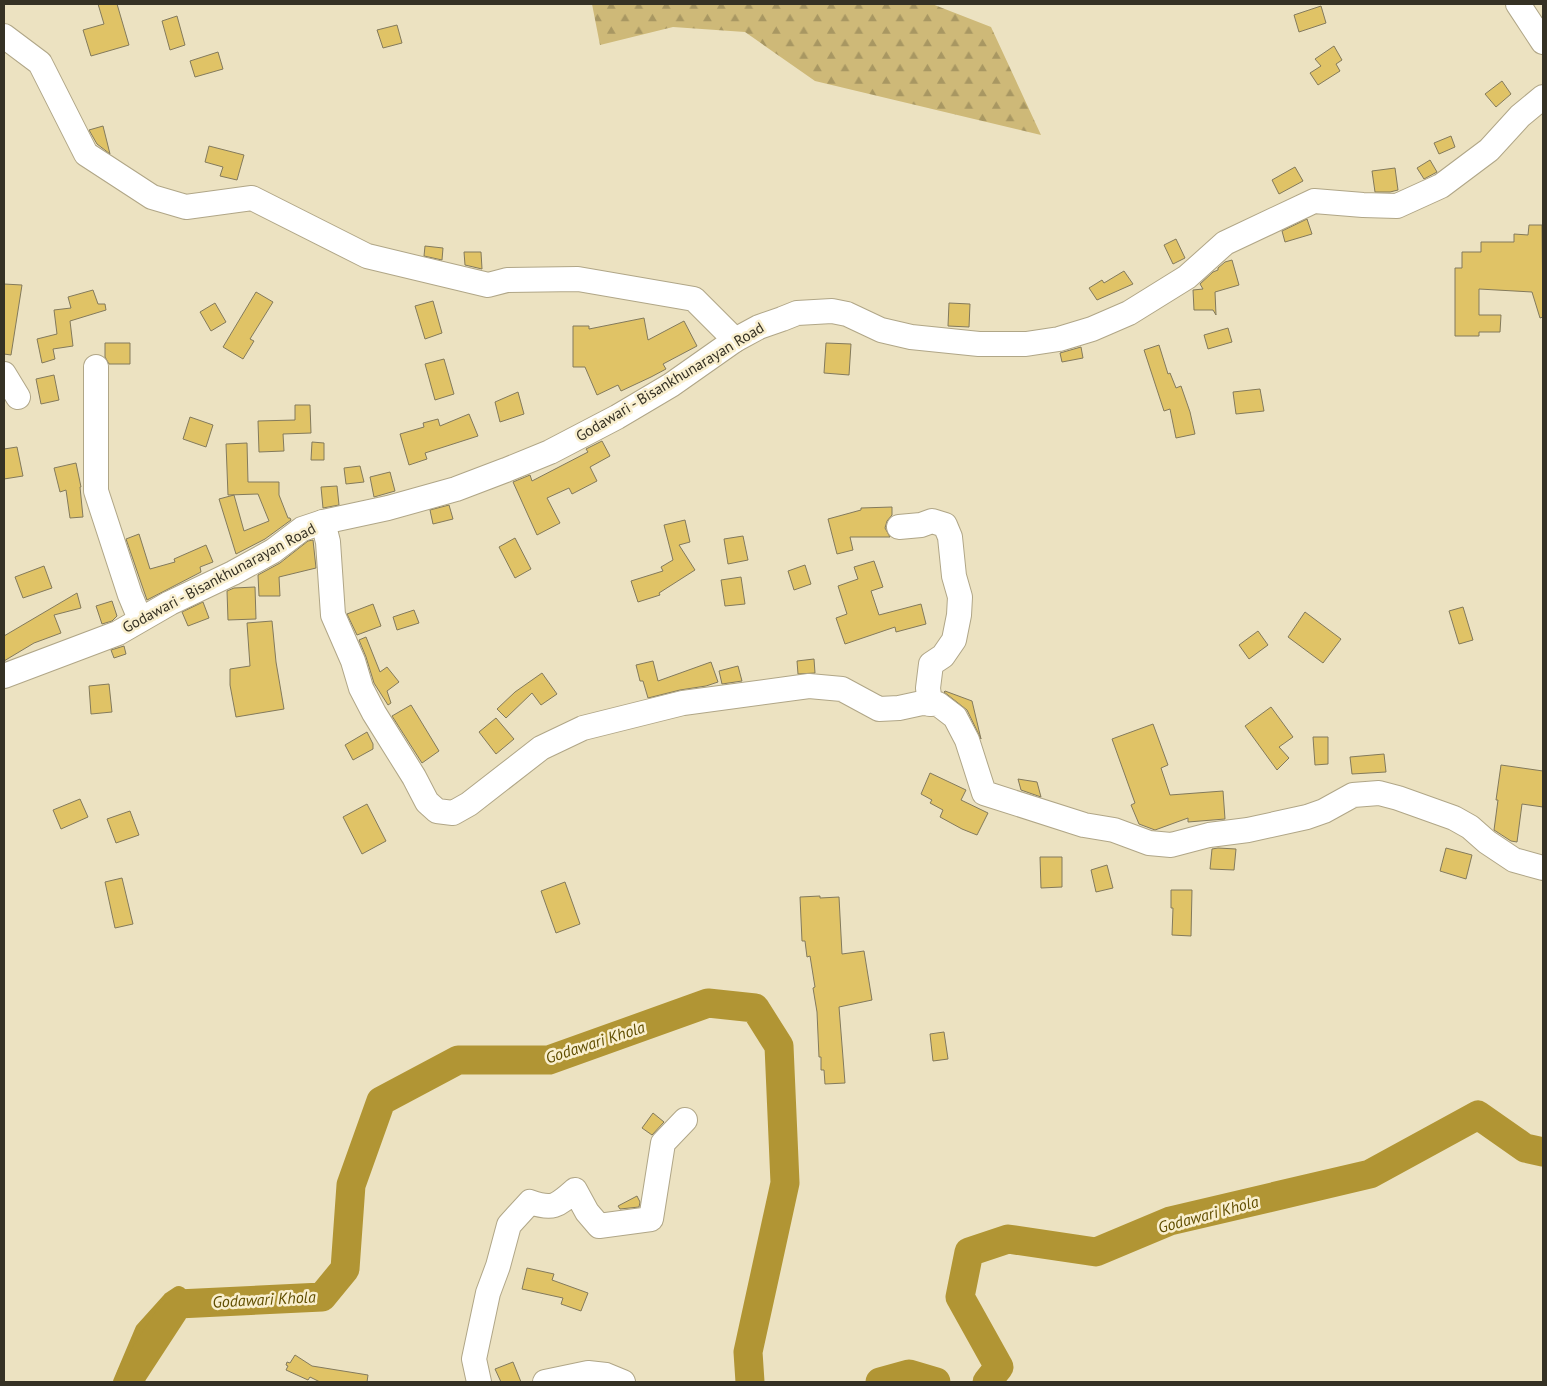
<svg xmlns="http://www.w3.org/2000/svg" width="1547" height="1386" font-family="'PT Sans',sans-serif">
  <defs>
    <pattern id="forest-firs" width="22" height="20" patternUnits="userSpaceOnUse" patternTransform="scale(1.25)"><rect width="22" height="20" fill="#ceb978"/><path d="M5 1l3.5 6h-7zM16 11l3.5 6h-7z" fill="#a89762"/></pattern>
  </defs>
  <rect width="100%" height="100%" fill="#ece2c1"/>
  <path fill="url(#forest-firs)" d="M 592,4 L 932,4 L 991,27 L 1041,135 L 815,81 L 745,32 L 673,27 L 600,45 Z"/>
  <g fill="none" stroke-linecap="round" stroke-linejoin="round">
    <path stroke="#b19534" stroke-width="16" d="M 121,1382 L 143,1330 L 170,1300 L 179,1294"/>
    <g stroke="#b19534" stroke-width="29">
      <path d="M 131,1382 L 131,1376 L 178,1304 L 322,1297 L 345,1269 L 351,1185 L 381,1101 L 458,1060 L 549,1060 L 708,1003 L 755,1008 L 779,1046 L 785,1183 L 748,1352 L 750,1382"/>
      <path d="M 880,1382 L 909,1374 L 936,1382"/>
      <path d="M 987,1382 L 999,1367 L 960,1297 L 969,1252 L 1008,1239 L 1096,1252 L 1170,1221 L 1370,1174 L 1478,1115 L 1525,1148 L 1543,1152"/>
    </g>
  </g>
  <g fill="#e0c366" stroke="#837a5c">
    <path d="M 98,4 L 117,4 L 129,45 L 91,56 L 83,30 L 104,24 Z"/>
    <path d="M 1321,6 L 1326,23 L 1299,32 L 1294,15 Z"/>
    <path d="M 177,16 L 185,45 L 170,50 L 162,21 Z"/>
    <path d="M 397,25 L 402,43 L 383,48 L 377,30 Z"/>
    <path d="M 1334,46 L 1342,60 L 1336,64 L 1340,71 L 1318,85 L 1310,73 L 1321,66 L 1315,59 Z"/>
    <path d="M 218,52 L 223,69 L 195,77 L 190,61 Z"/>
    <path d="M 1502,81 L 1511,94 L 1496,107 L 1485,94 Z"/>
    <path d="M 103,126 L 110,154 L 97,144 L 89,130 Z"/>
    <path d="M 1451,136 L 1455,147 L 1439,154 L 1434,143 Z"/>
    <path d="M 209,146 L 244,155 L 237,180 L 220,176 L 223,167 L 205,162 Z"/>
    <path d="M 1430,160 L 1437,172 L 1424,179 L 1417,168 Z"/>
    <path d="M 1295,167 L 1303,181 L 1279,194 L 1272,180 Z"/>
    <path d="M 1395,168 L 1398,190 L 1390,192 L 1375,192 L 1372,171 Z"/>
    <path d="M 1307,219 L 1312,234 L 1285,242 L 1282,231 Z"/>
    <path d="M 1529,225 L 1542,225 L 1543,317 L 1540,318 L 1532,292 L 1479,289 L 1479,315 L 1501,315 L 1500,332 L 1479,332 L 1479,336 L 1455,336 L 1455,268 L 1462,268 L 1462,252 L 1481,252 L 1481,242 L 1514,242 L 1514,234 L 1528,235 Z"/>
    <path d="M 1176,239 L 1185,258 L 1173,264 L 1164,245 Z"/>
    <path d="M 425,246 L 443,248 L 442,260 L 424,256 Z"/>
    <path d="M 464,252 L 481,252 L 482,269 L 465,265 Z"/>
    <path d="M 1232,260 L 1239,285 L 1215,292 L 1216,315 L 1213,310 L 1194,310 L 1193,290 L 1203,289 L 1200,284 L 1213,272 L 1218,270 L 1218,268 L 1225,262 Z"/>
    <path d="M 1124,271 L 1133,284 L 1097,300 L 1089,288 L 1102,280 L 1104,283 Z"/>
    <path d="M 4,284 L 22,285 L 11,355 L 4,354 Z"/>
    <path d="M 93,290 L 98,304 L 105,304 L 106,310 L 70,321 L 73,346 L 53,349 L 55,359 L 42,363 L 37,339 L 57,334 L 54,310 L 71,308 L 68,297 Z"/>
    <path d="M 256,292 L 273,302 L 250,339 L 254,341 L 243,359 L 223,347 Z"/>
    <path d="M 433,301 L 442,333 L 425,339 L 415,306 Z"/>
    <path d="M 215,303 L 226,322 L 211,331 L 200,312 Z"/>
    <path d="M 949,303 L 970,304 L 969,327 L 948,326 Z"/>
    <path d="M 644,318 L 648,340 L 684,321 L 697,346 L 663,364 L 666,369 L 651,377 L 621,391 L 618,385 L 597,395 L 585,367 L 573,367 L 573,326 L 589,326 L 589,329 Z"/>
    <path d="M 1228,328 L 1232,342 L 1208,349 L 1204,335 Z"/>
    <path d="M 105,343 L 130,343 L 130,364 L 109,364 L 105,357 Z"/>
    <path d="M 826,343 L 851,344 L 849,375 L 824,373 Z"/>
    <path d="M 1159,345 L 1168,374 L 1170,373 L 1176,388 L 1181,386 L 1190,412 L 1195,434 L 1176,438 L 1170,409 L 1164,411 L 1144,350 Z"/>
    <path d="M 1081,347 L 1083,358 L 1062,362 L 1060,353 Z"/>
    <path d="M 444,359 L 454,394 L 435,400 L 425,364 Z"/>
    <path d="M 54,375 L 59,400 L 41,404 L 36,379 Z"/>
    <path d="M 1260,389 L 1264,411 L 1236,414 L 1233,392 Z"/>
    <path d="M 518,392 L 524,414 L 500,422 L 495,402 Z"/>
    <path d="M 295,405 L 310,405 L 311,433 L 283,434 L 284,451 L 259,452 L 258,421 L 295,420 Z"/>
    <path d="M 469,414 L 478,436 L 425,453 L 427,459 L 409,465 L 400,434 L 424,427 L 423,423 L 438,419 L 440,426 Z"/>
    <path d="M 190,417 L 213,425 L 206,447 L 183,439 Z"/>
    <path d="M 602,441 L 610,456 L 590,467 L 597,481 L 572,494 L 569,488 L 547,498 L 560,523 L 537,535 L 513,482 L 530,475 L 532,481 L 588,452 L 586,449 Z"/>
    <path d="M 312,442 L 324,443 L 324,460 L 311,460 Z"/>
    <path d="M 247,443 L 248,482 L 279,482 L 279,495 L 288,518 L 290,518 L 291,520 L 265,539 L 236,554 L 219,499 L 234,495 L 244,531 L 269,521 L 258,494 L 228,495 L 226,444 Z"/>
    <path d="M 17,447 L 23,476 L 4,479 L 4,449 Z"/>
    <path d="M 76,463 L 81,487 L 80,487 L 83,517 L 70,518 L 66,490 L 60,492 L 54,468 Z"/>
    <path d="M 360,466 L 364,482 L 346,484 L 344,468 Z"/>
    <path d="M 390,472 L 395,491 L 374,497 L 370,477 Z"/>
    <path d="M 337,486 L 339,505 L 323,508 L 321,487 Z"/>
    <path d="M 449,505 L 453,519 L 433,524 L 430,510 Z"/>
    <path d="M 892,507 L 892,515 L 887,521 L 885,528 L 890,537 L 850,537 L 853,550 L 837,554 L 828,519 L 861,510 L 861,508 Z"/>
    <path d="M 685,520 L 690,542 L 679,545 L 695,570 L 659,593 L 660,595 L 638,602 L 631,581 L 663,571 L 661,567 L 673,560 L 664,525 Z"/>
    <path d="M 139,534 L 150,569 L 175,562 L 174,559 L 206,545 L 213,562 L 200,567 L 201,572 L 147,600 L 126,539 Z"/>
    <path d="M 743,536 L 748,560 L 728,564 L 724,539 Z"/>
    <path d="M 515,538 L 531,569 L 515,578 L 499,547 Z"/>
    <path d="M 313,540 L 316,568 L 279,577 L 280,596 L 259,596 L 258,575 L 280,563 L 308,541 Z"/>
    <path d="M 874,561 L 883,587 L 871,591 L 879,615 L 921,604 L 926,624 L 896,632 L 895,627 L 845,644 L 836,618 L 847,614 L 838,586 L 858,579 L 854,567 Z"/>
    <path d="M 805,565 L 811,584 L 794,590 L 788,571 Z"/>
    <path d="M 44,566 L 52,588 L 23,598 L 15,577 Z"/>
    <path d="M 741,577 L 745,604 L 725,606 L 721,580 Z"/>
    <path d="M 255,587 L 256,619 L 228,620 L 227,591 L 234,588 Z"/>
    <path d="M 77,593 L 81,608 L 54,615 L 61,633 L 34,643 L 4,661 L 4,636 Z"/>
    <path d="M 112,601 L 117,616 L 112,621 L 102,624 L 96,606 Z"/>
    <path d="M 203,602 L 209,618 L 188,626 L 182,612 Z"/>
    <path d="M 373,604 L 381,626 L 357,635 L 347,614 Z"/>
    <path d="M 1463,607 L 1473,640 L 1459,644 L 1449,611 Z"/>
    <path d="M 414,610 L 419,623 L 397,630 L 393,617 Z"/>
    <path d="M 1305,612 L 1341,639 L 1323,663 L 1288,637 Z"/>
    <path d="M 272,621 L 276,662 L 284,709 L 236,717 L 230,685 L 230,669 L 250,666 L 247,623 Z"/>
    <path d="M 1258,631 L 1268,645 L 1249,659 L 1239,645 Z"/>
    <path d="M 366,637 L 380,672 L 387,667 L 399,682 L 387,691 L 391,703 L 388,705 L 374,683 L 366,657 L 359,640 Z"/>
    <path d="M 124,646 L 126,654 L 114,658 L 111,650 Z"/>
    <path d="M 814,659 L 815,673 L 798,674 L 797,661 Z"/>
    <path d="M 653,661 L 658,681 L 711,662 L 718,682 L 706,686 L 680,690 L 648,698 L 643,681 L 640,681 L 636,665 Z"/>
    <path d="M 738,666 L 742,681 L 722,684 L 719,671 Z"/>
    <path d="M 542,673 L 557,694 L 541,705 L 532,693 L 506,718 L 497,709 L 515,692 Z"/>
    <path d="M 109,684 L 112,712 L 91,714 L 89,686 Z"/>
    <path d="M 945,691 L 972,701 L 981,739 L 967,710 L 944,692 Z"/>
    <path d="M 411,705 L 439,751 L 422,763 L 392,716 Z"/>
    <path d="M 1271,707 L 1293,737 L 1279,747 L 1289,758 L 1277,770 L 1245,726 Z"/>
    <path d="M 496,718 L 514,739 L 496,754 L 479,732 Z"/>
    <path d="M 1153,724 L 1168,765 L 1161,768 L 1170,795 L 1223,791 L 1225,819 L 1188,822 L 1188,818 L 1155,830 L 1139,824 L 1131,805 L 1135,803 L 1112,739 Z"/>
    <path d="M 367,732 L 373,744 L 373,749 L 353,760 L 345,745 Z"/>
    <path d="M 1313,737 L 1328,737 L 1328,764 L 1315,765 Z"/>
    <path d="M 1384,754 L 1386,772 L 1352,774 L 1350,757 Z"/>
    <path d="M 1501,765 L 1543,771 L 1543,807 L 1522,804 L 1517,842 L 1511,841 L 1494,830 L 1498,800 L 1496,800 Z"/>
    <path d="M 930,773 L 966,790 L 961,800 L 988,813 L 977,835 L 962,829 L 940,817 L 943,810 L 930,803 L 932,800 L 921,794 Z"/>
    <path d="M 1018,779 L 1037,782 L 1041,797 L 1021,790 Z"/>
    <path d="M 80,799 L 88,817 L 61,829 L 53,810 Z"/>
    <path d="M 367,804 L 386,841 L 362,854 L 343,817 Z"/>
    <path d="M 130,811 L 139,835 L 116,843 L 107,819 Z"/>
    <path d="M 1218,848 L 1236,849 L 1234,870 L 1210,869 L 1212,849 Z"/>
    <path d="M 1446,848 L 1472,855 L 1466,879 L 1440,871 Z"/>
    <path d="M 1040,857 L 1062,857 L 1062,887 L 1041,888 Z"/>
    <path d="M 1107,865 L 1113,888 L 1096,892 L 1091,870 Z"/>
    <path d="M 122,878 L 133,924 L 115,928 L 105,882 Z"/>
    <path d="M 565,882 L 580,924 L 556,933 L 541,891 Z"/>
    <path d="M 1171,890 L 1192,890 L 1191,936 L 1172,935 L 1173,908 L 1171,908 Z"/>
    <path d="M 820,896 L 820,898 L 839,897 L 842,954 L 864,951 L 872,1000 L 839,1007 L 845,1083 L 825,1084 L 824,1070 L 821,1070 L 821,1057 L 819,1057 L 817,1012 L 813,988 L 815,987 L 810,956 L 807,957 L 805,941 L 802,941 L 800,897 Z"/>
    <path d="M 944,1032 L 948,1059 L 933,1061 L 930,1034 Z"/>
    <path d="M 653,1113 L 664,1122 L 652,1135 L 642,1128 Z"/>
    <path d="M 637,1196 L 640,1202 L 639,1207 L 620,1209 L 618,1206 Z"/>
    <path d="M 527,1268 L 554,1274 L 552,1280 L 588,1293 L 581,1311 L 561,1304 L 563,1298 L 522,1289 Z"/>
    <path d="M 295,1355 L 312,1366 L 368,1375 L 367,1382 L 320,1382 L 310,1377 L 308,1380 L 286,1370 L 288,1366 L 286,1365 L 287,1362 L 290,1363 Z"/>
    <path d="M 513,1362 L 521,1382 L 501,1382 L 495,1369 Z"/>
  </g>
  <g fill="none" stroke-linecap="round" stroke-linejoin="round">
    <defs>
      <g id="minor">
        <path d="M 1518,4 L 1543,42"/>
        <path d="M 4,36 L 40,63 L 86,154 L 152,197 L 186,207 L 252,198 L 367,256 L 488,285 L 507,280 L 578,279 L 694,299 L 735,340"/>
        <path d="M 96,367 L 96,491 L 130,595 L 140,619"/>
        <path d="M 4,374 L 18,397"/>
        <path d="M 323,522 L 328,542 L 333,615 L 353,661 L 361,688 L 374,713 L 414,777 L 427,802 L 437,811 L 453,813 L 469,804 L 541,748 L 583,728 L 683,703 L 809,686 L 842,689 L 879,709 L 899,708 L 922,703 L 938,704 L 955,717 L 967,740 L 984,793 L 1084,825 L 1114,830 L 1149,843 L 1171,845 L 1209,835 L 1248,830 L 1307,817 L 1324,811 L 1353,795 L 1379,793 L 1398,798 L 1454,818 L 1470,827 L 1487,842 L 1514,860 L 1543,868"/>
        <path d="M 899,527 L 921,525 L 932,521 L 945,525 L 950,537 L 954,576 L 960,597 L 959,615 L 954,640 L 943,656 L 931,664 L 928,688 L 930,704"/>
        <path d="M 4,676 L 118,633 L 170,603 L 233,573 L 273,551 L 302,529 L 323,522 L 388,508 L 456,489 L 506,470 L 550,452 L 617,417 L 671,385 L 735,340 L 759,327 L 782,319 L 797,313 L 832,311 L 847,314 L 881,330 L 911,337 L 979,344 L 1026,344 L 1059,339 L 1092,329 L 1129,313 L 1187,277 L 1225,243 L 1314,201 L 1363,205 L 1397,206 L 1441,186 L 1489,150 L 1520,116 L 1543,97"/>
        <path d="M 479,1382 L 474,1359 L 488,1293 L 498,1266 L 509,1225 L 530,1202 C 553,1210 557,1206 575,1190 L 587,1212 L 599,1226 L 651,1219 L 663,1143 L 685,1120"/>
        <path d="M 545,1382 L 588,1373 L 606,1375 L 623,1382"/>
      </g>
    </defs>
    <use href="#minor" stroke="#b0a687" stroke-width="26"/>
    <use href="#minor" stroke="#fff" stroke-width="24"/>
  </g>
  <g text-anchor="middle" stroke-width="5" stroke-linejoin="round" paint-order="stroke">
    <g font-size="15" fill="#353124" stroke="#f9efce">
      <text transform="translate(670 382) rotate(-31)" y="5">Godawari - Bisankhunarayan Road</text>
      <text transform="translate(219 578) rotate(-28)" y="5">Godawari - Bisankhunarayan Road</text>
    </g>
    <g font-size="16" font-style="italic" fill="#614e00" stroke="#f9efce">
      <text transform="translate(595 1042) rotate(-18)" y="6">Godawari Khola</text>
      <text transform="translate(1208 1214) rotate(-15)" y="6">Godawari Khola</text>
      <text transform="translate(264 1299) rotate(-3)" y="6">Godawari Khola</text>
    </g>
  </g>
  <rect width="1547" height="1386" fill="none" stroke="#353124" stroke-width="10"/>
</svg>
